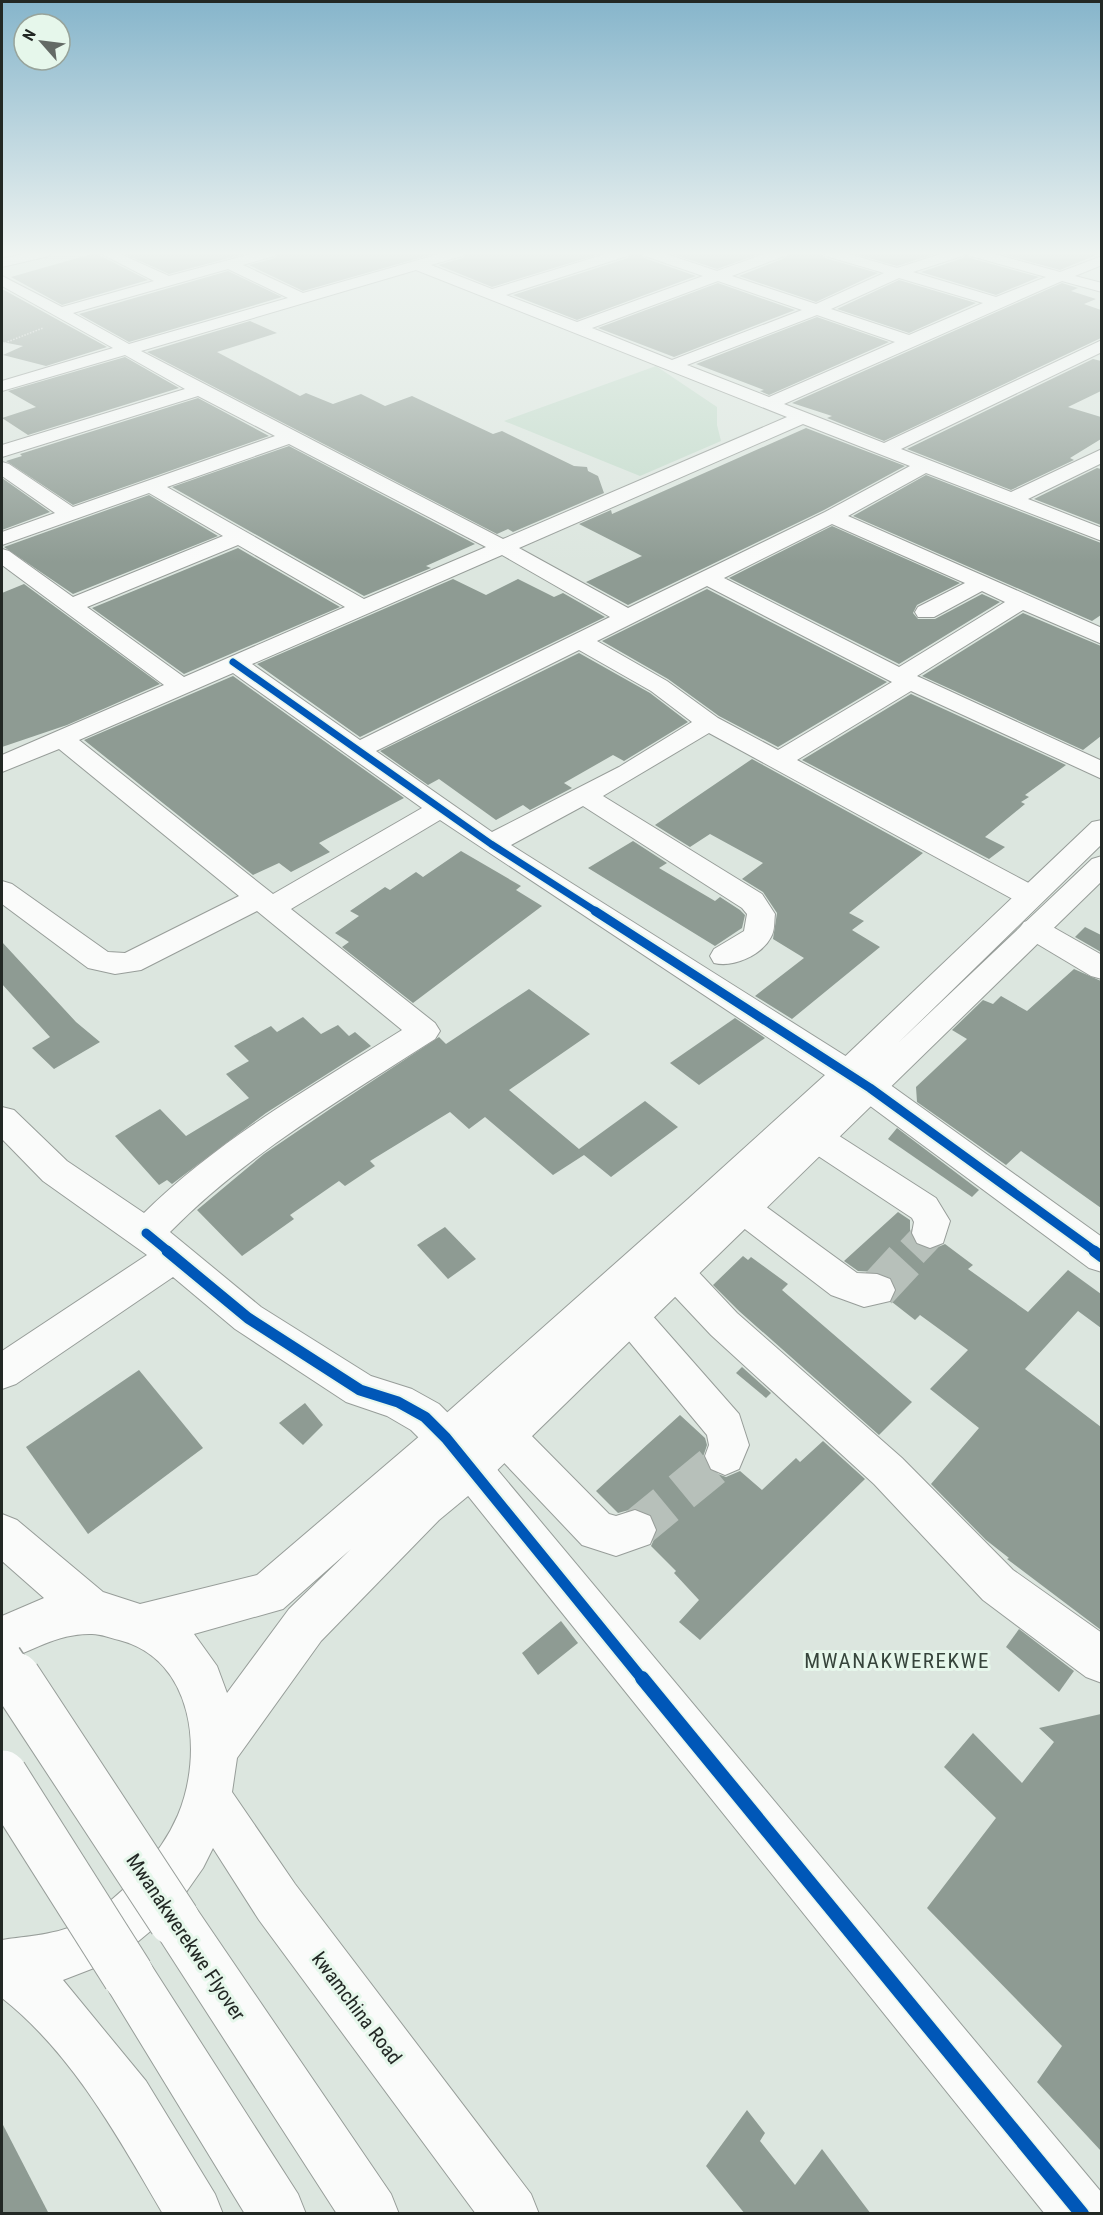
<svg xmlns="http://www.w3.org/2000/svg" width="1103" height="2215" font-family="'Roboto Condensed',sans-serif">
  <rect width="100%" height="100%" fill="#dce6df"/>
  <path fill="#c3dbcb" d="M 656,366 L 717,407 L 717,425 L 721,441 L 640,476 L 504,421 Z"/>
  <g fill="#8e9b93">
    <path d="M 95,253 L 148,280 L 62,305 L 11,277 Z"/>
    <path d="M 122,253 L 248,253 L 169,274 Z"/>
    <path d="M 278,253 L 437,253 L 303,291 L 249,265 L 275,258 Z"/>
    <path d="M 466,253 L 603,253 L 492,287 L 438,265 L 463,258 Z"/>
    <path d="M 631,253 L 641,253 L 644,258 L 696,276 L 577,320 L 513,295 L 628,258 Z"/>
    <path d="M 669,253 L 762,253 L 717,269 Z"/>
    <path d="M 788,253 L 821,253 L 825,258 L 878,273 L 816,302 L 739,276 L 785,258 Z"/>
    <path d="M 851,253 L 938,253 L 897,266 Z"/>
    <path d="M 966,253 L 970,258 L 1039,277 L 996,295 L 921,272 L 963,258 Z"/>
    <path d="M 998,253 L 1101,253 L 1060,270 Z"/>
    <path d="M 228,271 L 282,297 L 129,342 L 79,314 Z"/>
    <path d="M 899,280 L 976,303 L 909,333 L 837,309 Z"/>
    <path d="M 718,283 L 795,310 L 674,357 L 598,328 Z"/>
    <path d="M 1062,283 L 1078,288 L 1071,291 L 1096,299 L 1084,304 L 1101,310 L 1101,338 L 884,441 L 827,418 L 832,416 L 792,403 Z"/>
    <path d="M 2,290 L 4,290 L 107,347 L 46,366 L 3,355 L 23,346 L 2,342 Z"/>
    <path d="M 817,317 L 889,342 L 769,395 L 760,391 L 764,390 L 696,364 Z"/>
    <path d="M 250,321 L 277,333 L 217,352 L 300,396 L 306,393 L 333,404 L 361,394 L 385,406 L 412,396 L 493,434 L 502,431 L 574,466 L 587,467 L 588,471 L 598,476 L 604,493 L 513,532 L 508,529 L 497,534 L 147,352 Z"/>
    <path d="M 125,357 L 179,388 L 28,435 L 2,418 L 36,407 L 8,391 Z"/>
    <path d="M 1093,359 L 1101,361 L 1101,391 L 1068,407 L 1101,417 L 1101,439 L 1070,458 L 1074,460 L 1011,490 L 907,449 Z"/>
    <path d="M 198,398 L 269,436 L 73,505 L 6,461 L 22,456 L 20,454 Z"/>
    <path d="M 806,428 L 905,466 L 824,510 L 628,605 L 586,582 L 642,556 L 579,524 L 611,510 L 612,514 Z"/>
    <path d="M 289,446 L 475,544 L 426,566 L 431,568 L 364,596 L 172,487 Z"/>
    <path d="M 1097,468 L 1101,469 L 1101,525 L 1034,499 Z"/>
    <path d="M 926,475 L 1101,543 L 1101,615 L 1092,621 L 853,516 Z"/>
    <path d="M 2,478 L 50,512 L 2,530 Z"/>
    <path d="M 149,495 L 218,536 L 73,594 L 4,547 Z"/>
    <path d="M 832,526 L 960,583 L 917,605 L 913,613 L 918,619 L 935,619 L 982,594 L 1000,602 L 899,664 L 729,578 Z"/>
    <path d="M 238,548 L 340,607 L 184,674 L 92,608 Z"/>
    <path d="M 453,579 L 486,595 L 518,579 L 554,597 L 563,593 L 605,617 L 360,737 L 257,664 Z"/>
    <path d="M 24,584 L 160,684 L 67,725 L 2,747 L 2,593 Z"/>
    <path d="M 707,589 L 887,682 L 778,747 L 719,716 L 668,679 L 602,641 Z"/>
    <path d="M 1023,613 L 1101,646 L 1101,736 L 1083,750 L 922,676 Z"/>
    <path d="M 579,653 L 650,693 L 688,722 L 624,761 L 613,755 L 564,783 L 572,788 L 530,810 L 523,805 L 496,820 L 439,779 L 428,785 L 380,751 Z"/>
    <path d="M 233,676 L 404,798 L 319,843 L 330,852 L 291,872 L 279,863 L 253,875 L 84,740 Z"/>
    <path d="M 911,694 L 1066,765 L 1025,795 L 1029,797 L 1021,802 L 1025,804 L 985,837 L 1005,847 L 989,859 L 802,760 Z"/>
    <path d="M 752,759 L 923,853 L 849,913 L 864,921 L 852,930 L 880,947 L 792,1019 L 755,996 L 804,958 L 773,939 L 777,913 L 763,892 L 742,879 L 763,863 L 710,834 L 690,847 L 655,825 Z"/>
    <path d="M 633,841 L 667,863 L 659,868 L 715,901 L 720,897 L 740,910 L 745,915 L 742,928 L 715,946 L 588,868 Z"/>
    <path d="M 461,851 L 521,886 L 516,890 L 542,906 L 413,1003 L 342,947 L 349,942 L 335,933 L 359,916 L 350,911 L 385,887 L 390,890 L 416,872 L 423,877 Z"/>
    <path d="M 1085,927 L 1101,935 L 1101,952 L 1075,937 Z"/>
    <path d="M 2,942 L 76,1022 L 100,1042 L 54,1069 L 32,1048 L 50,1037 L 2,984 Z"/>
    <path d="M 1074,969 L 1101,981 L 1101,1208 L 1021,1151 L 1006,1165 L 917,1102 L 916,1087 L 967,1039 L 952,1030 L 983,1000 L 993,1004 L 1001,996 L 1027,1011 Z"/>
    <path d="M 529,989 L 590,1034 L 509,1090 L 579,1149 L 645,1101 L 678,1127 L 611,1177 L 584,1155 L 553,1175 L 485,1117 L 469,1129 L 450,1112 L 370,1161 L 375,1166 L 345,1186 L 339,1181 L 290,1215 L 294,1219 L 242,1256 L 197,1210 L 264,1154 L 333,1107 L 439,1037 L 446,1044 Z"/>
    <path d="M 303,1017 L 321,1034 L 338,1025 L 349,1036 L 355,1032 L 371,1046 L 266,1113 L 172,1184 L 167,1180 L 159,1185 L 115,1136 L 160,1109 L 186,1136 L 249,1098 L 226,1074 L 249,1061 L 234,1046 L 271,1026 L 277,1032 Z"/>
    <path d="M 735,1018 L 765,1038 L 699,1085 L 670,1063 Z"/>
    <path d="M 897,1128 L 979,1190 L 972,1197 L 888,1139 Z"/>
    <path d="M 898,1212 L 910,1220 L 910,1234 L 916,1245 L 931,1250 L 945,1244 L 973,1265 L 968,1269 L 1028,1312 L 1068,1270 L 1101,1294 L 1101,1328 L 1078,1311 L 1025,1369 L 1101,1427 L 1101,1630 L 1007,1559 L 1009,1558 L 986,1540 L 931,1484 L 979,1428 L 930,1389 L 968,1350 L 920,1315 L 915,1320 L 892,1302 L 897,1289 L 891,1277 L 877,1272 L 858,1271 L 844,1261 Z"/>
    <path d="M 445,1227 L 476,1259 L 448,1279 L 417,1245 Z"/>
    <path d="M 743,1256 L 748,1260 L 751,1257 L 788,1284 L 782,1290 L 912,1402 L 879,1435 L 739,1311 L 713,1285 Z"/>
    <path d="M 742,1367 L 771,1393 L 766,1398 L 736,1373 Z"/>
    <path d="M 139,1370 L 203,1448 L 88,1534 L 26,1447 Z"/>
    <path d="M 305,1403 L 323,1425 L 303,1445 L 279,1423 Z"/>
    <path d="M 680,1415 L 705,1438 L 707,1445 L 703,1457 L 710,1471 L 726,1477 L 740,1471 L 762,1490 L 796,1458 L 800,1462 L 823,1441 L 865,1479 L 700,1640 L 679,1622 L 699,1600 L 674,1573 L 676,1571 L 651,1546 L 658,1531 L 652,1515 L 636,1508 L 618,1513 L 596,1491 Z"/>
    <path d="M 561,1621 L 578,1643 L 538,1675 L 522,1653 Z"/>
    <path d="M 1019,1629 L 1074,1671 L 1059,1692 L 1006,1647 Z"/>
    <path d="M 1101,1714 L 1101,2151 L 1037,2082 L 1062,2046 L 927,1908 L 996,1818 L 944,1767 L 973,1733 L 1022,1783 L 1054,1742 L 1039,1728 Z"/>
    <path d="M 747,2110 L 765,2133 L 760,2141 L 795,2185 L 822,2149 L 871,2214 L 745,2214 L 706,2166 Z"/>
    <path d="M 2,2123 L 49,2214 L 2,2214 Z"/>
  </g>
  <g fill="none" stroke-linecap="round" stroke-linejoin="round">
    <path stroke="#b7c0ba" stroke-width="32" stroke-dasharray="32 16" stroke-linecap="butt" d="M 912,1252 L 930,1233"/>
    <g stroke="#b7c0ba" stroke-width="40" stroke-dasharray="40 20" stroke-linecap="butt">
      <path d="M 877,1290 L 913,1251"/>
      <path d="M 635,1530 L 725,1456"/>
    </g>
    <defs>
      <g id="minor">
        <path d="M 28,253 L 51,253 L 49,256 L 2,267 L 2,259 Z"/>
        <path d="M 100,253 L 118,253 L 169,276 L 255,253 L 276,253 L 274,256 L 243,265 L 303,293 L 443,253 L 464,253 L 462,256 L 431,265 L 492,289 L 609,253 L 629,253 L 627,256 L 506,295 L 577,322 L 703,276 L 645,256 L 643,253 L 663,253 L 717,271 L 767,253 L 786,253 L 784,256 L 732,276 L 816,304 L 884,273 L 826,256 L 824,253 L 845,253 L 897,268 L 944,253 L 964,253 L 962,256 L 913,272 L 996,297 L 1046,277 L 971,256 L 969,253 L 991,253 L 1060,272 L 1102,256 L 1102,265 L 1075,276 L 1102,283 L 1102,292 L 1062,281 L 784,404 L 884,443 L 1102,340 L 1102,352 L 901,449 L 1011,492 L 1102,449 L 1102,463 L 1028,499 L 1102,528 L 1102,541 L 926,473 L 848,516 L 1102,628 L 1102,644 L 1023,610 L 917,676 L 1102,761 L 1102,779 L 911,691 L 797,760 L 1040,889 L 1044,896 L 1040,903 L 1030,905 L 1020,903 L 709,733 L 603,796 L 762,894 L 775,914 C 774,921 775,931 771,937 C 762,955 733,968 714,963 L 710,956 L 714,949 L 744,931 L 747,914 L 742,908 L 583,806 L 511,845 L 882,1079 L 1102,1237 L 1102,1272 L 1089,1268 L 858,1097 L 440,820 L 291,909 L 435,1023 L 440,1031 L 435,1039 C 345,1097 245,1155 170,1232 L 261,1307 L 371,1376 L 412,1389 L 439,1404 L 460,1425 L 1102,2193 L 1102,2214 L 1045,2214 L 432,1451 L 411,1430 L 387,1416 L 346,1402 L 235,1329 L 173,1277 L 16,1384 L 2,1389 L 2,1351 L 147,1255 L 43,1181 L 2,1139 L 2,1107 L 14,1110 L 67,1161 L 144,1213 C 219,1139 313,1086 402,1030 L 257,911 L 141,970 L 115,974 L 88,968 L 2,904 L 2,881 L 12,884 L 108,952 L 125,953 L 239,896 L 59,749 L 2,772 L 2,755 L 164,685 L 2,565 L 2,549 L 9,551 L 73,597 L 223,536 L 149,493 L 2,545 L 2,532 L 55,513 L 2,476 L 2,462 L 9,464 L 73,507 L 275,436 L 198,396 L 2,457 L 2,445 L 185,389 L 125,355 L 2,391 L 2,381 L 113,348 L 2,286 L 2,276 L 62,307 L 154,281 ZM 228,269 L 288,298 L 129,344 L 73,313 ZM 416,270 L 787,417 L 503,539 L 141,351 ZM 899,278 L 983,303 L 909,335 L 831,309 ZM 718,281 L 802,310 L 672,360 L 592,328 ZM 817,315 L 895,342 L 769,397 L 687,365 ZM 803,424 L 910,466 L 825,512 L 628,608 L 519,548 ZM 289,444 L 486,547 L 364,599 L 167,487 ZM 832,524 L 965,583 L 918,607 L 915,612 L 918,617 L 934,617 L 982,591 L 1005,602 L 899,667 L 724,578 ZM 238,545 L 345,607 L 184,677 L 87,607 ZM 502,555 L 610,617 L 360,740 L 252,664 ZM 707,586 L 892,682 L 778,750 L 718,718 L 667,681 L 597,641 ZM 579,650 L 651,691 L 692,722 L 619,767 L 492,832 L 376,751 ZM 233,673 L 422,808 L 273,894 L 79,740 Z"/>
        <path d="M 1034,919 L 1044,922 L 1102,955 L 1102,979 L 1091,976 L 1024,936 L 1019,929 L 1024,922 Z"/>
        <path d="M 818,1126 L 830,1130 L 936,1198 L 950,1221 L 943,1243 L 930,1248 L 917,1243 L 912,1233 L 914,1222 L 912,1218 L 806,1148 L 801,1139 L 806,1130 Z"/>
        <path d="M 745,1196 L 757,1200 L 857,1273 L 877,1274 L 890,1279 L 895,1290 L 890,1301 L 864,1307 L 831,1295 L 733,1220 L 727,1210 L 733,1200 Z"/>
        <path d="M 654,1239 L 667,1243 L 690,1263 L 737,1313 L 902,1458 L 1013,1570 L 1102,1633 L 1102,1683 L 1086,1677 L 983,1600 L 874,1484 L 711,1335 L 664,1285 L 641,1265 L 636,1254 L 641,1243 Z"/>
        <path d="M 631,1301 L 644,1306 L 739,1414 L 749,1445 L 739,1469 L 725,1475 L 711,1469 L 705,1456 L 709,1445 L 707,1435 L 618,1328 L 612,1317 L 618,1306 Z"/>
        <path d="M 505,1418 L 519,1423 L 609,1514 L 616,1516 L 635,1510 L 650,1516 L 656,1530 L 650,1544 L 616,1556 L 582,1545 L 491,1449 L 485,1436 L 491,1423 Z"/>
      </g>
      <path id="major" d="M 1102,820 L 1102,844 L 898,1043 L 1092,859 L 1102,856 L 1102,881 L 485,1482 L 439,1520 L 321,1641 L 237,1758 L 232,1792 L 295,1884 L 531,2194 L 539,2214 L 476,2214 L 259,1920 L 213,1848 L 203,1868 L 182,1898 L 192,1902 L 391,2194 L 399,2214 L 337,2214 L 153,1929 L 129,1949 L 146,1957 L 298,2194 L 306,2214 L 245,2214 L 110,1993 L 102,1975 L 107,1963 L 63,1980 L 146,2081 L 215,2194 L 223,2214 L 163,2214 C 118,2137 72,2053 2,1998 L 2,1940 C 27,1936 58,1935 81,1922 C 120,1898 160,1857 178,1815 C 204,1753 194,1659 119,1640 C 110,1638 101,1634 92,1634 C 58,1633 33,1651 2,1661 L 2,1616 L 44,1598 L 2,1561 L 2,1514 L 17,1520 L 103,1592 L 140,1604 L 257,1575 L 442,1417 L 688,1199 L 835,1066 L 1092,822 ZM 351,1549 L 289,1609 L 227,1693 L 217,1666 L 194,1634 L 283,1609 Z"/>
    </defs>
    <use href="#minor" stroke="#979d99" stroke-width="2"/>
    <use href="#major" stroke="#979d99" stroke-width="2"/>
    <path stroke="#cdcfcd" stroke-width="1.5" stroke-dasharray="1.5 1.5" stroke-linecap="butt" d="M 2,344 L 43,328"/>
    <use href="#minor" fill="#fafbfa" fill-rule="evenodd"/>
    <use href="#major" fill="#fafbfa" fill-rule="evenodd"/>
    <defs>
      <path id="major-bridge-far1" d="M 2,1659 L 16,1680"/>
      <g id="major-bridge">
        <path d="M 15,1678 L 174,1920"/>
        <path d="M 2,1776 L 128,1975"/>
      </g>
    </defs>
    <use href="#major-bridge-far1" stroke="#979d99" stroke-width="43" stroke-linecap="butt"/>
    <use href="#major-bridge" stroke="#979d99" stroke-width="53" stroke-linecap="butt"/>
    <use href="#major-bridge-far1" stroke="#fafbfa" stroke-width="40"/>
    <use href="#major-bridge" stroke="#fafbfa" stroke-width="51"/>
    <defs>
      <path id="cycleway-far3" d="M 233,662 L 491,844 L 597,912"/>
      <g id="cycleway-far2">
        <path d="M 595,911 L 870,1088 L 1096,1252"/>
        <path d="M 146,1233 L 169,1252"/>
      </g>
      <g id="cycleway-far1">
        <path d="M 167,1251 L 248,1318 L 360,1390 L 398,1402 L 425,1417 L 446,1438 L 643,1680"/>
        <path d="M 1094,1251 L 1102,1257"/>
      </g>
      <path id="cycleway" d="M 642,1678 L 1082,2214"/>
    </defs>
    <use href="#cycleway-far3" stroke="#e6f7eb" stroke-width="10"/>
    <use href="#cycleway-far2" stroke="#e6f7eb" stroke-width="13"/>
    <use href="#cycleway-far1" stroke="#e6f7eb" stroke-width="15"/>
    <use href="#cycleway" stroke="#e6f7eb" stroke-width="17"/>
    <use href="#cycleway-far3" stroke="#0057b8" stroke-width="7"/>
    <use href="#cycleway-far2" stroke="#0057b8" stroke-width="9"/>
    <use href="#cycleway-far1" stroke="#0057b8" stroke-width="11"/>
    <use href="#cycleway" stroke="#0057b8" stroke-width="14"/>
  </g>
  <linearGradient id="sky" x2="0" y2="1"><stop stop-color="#86b5cb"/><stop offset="0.45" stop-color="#eff4f1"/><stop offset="1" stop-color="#eff4f1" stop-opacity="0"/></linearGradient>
  <rect width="1103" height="563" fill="url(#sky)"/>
  <g text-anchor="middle" stroke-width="6" stroke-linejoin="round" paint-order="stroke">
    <g font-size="20" fill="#222824" stroke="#e6f7eb">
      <text transform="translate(186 1937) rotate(56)" y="7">Mwanakwerekwe Flyover</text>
      <text transform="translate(357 2008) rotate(53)" y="7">kwamchina Road</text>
    </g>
    <g font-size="21" letter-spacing="1.5" fill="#36443b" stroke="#e6f7eb">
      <text x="897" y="1668">MWANAKWEREKWE</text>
    </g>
  </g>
  <rect width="1103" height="2215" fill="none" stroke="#222824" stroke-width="6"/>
  <g transform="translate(42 42) rotate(298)"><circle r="28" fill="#e6f7eb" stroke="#98a49b" stroke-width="1.5"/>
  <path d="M0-4.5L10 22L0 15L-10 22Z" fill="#636a65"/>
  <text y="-9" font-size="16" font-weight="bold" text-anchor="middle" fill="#222824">N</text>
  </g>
</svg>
